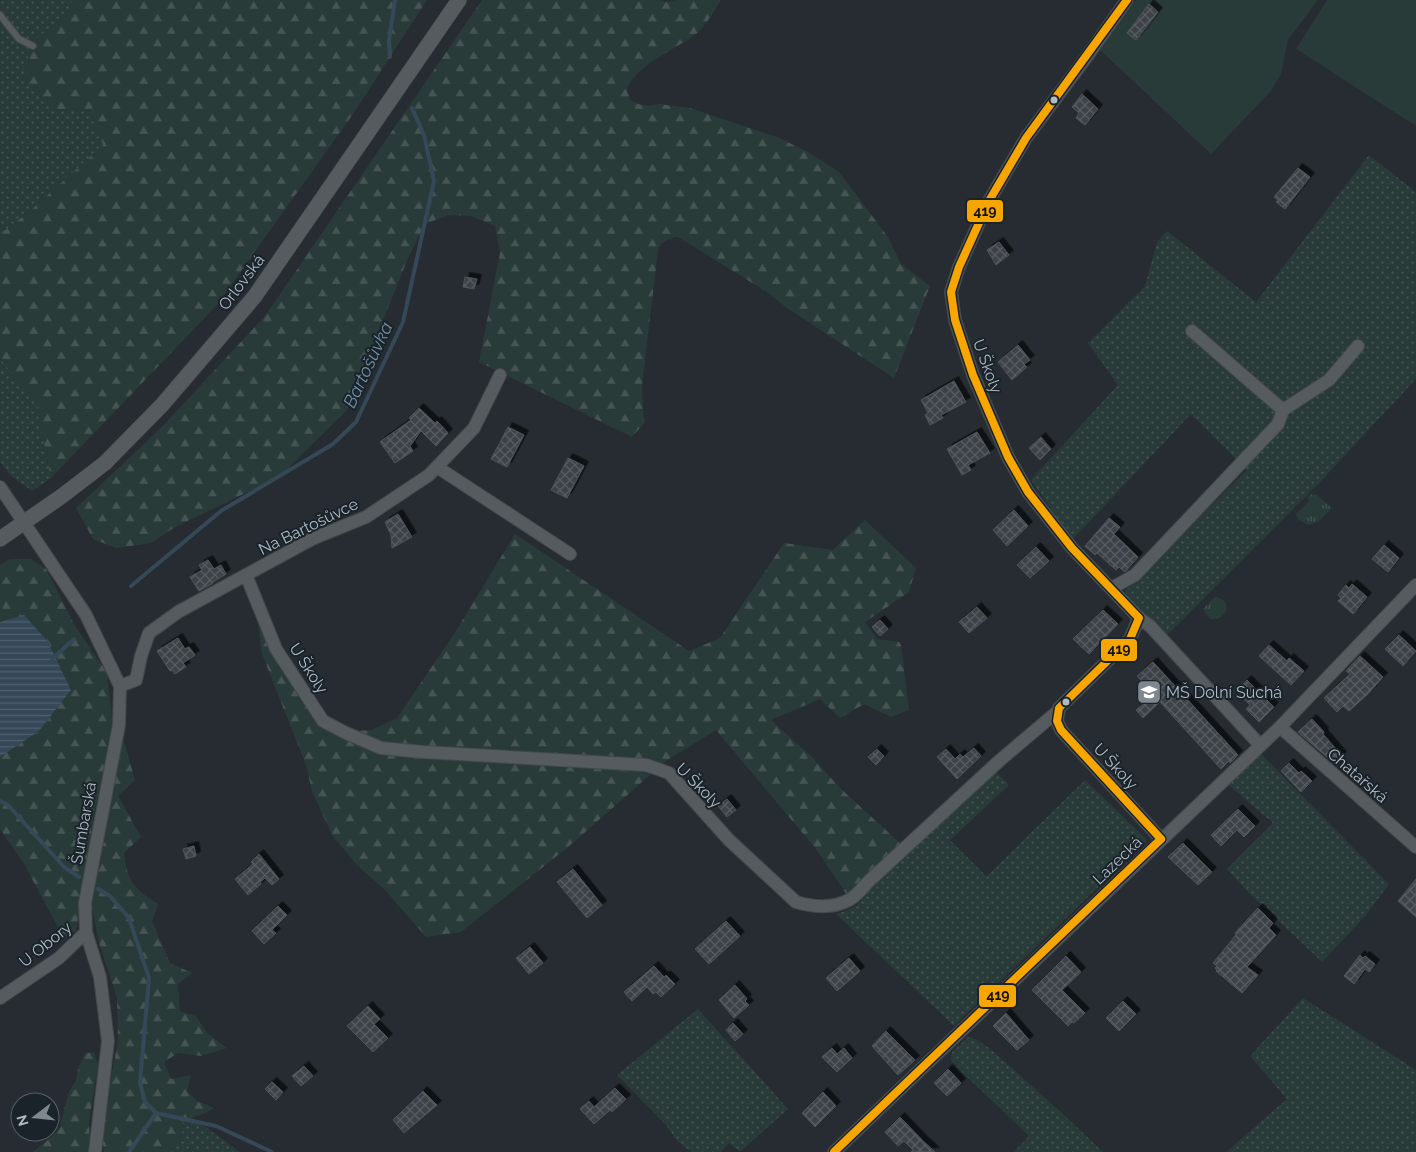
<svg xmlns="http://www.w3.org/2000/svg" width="1416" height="1152" font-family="Raleway,sans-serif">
  <defs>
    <pattern id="grass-dots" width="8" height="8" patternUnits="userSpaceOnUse" patternTransform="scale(1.25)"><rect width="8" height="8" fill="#293b39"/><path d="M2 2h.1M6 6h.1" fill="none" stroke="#465554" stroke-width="1.8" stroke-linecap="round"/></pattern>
    <pattern id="forest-firs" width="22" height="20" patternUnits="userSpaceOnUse" patternTransform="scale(1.25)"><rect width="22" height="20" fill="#293b39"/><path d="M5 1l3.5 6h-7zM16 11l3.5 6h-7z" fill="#465554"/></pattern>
    <pattern id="park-tufts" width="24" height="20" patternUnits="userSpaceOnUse" patternTransform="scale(1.25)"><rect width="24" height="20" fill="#293b39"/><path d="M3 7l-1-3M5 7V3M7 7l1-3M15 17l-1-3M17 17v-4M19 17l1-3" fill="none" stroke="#465554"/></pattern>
    <pattern id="water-rules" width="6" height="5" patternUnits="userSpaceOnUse" patternTransform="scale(1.25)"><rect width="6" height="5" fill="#354857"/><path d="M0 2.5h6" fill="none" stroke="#50606e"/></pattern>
    <pattern id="building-cross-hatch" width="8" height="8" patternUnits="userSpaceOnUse" patternTransform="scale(1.25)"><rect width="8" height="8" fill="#3e4348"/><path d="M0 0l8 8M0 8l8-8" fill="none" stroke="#575c61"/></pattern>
    <filter id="shadow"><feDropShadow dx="4.5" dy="-4.5" stdDeviation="0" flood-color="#0009"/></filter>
  </defs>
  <rect width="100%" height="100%" fill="#262c31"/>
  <g fill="url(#grass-dots)">
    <path d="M 0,0 L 73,0 L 66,17 L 32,41 L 57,109 L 91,111 L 103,145 L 30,211 L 0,234 Z"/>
    <path d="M 1369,155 L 1416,192 L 1416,379 L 1322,480 L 1166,636 L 1141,614 L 1123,593 L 1247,470 L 1191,414 L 1072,540 L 1031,480 L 1118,385 L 1088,343 L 1145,286 L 1157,242 L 1167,231 L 1256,302 Z"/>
    <path d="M 0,359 L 35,399 L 51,478 L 32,491 L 10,475 L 0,462 Z"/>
    <path d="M 1261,754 L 1389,884 L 1366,915 L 1322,962 L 1247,891 L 1227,869 L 1273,823 L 1229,785 Z"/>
    <path d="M 995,771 L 1009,785 L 950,840 L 985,875 L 987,876 L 1085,780 L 1147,840 L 1132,855 L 1122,855 L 1120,866 L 954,1026 L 836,914 C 858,908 862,902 873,884 Z"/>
    <path d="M 1303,998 L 1416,1070 L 1416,1152 L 1226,1152 L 1287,1099 L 1250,1056 Z"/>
    <path d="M 698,1009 L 788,1109 L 740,1152 L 729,1143 L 721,1152 L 691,1152 L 678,1142 L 666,1125 L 617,1075 Z"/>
    <path d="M 968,1037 C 984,1040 999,1058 1012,1068 C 1043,1096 1073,1123 1103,1152 L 1014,1152 L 1029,1136 L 963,1073 L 951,1060 L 952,1052 Z"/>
    <path d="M 188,1119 L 196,1120 L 240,1152 L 166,1152 C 187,1142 181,1143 182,1123 Z"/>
  </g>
  <g fill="url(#forest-firs)">
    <path d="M 73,0 L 427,0 L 353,114 L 216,306 L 51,478 L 35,399 L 0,359 L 0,234 L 30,211 L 103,145 L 91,111 L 57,109 L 23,78 L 32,41 L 66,17 Z"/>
    <path d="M 482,0 L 660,0 L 665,2 L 678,0 L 721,0 C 714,11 706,26 696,34 C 675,50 637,64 627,89 L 630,100 L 638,104 L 648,106 L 660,104 L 690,108 L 777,137 L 808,152 L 839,172 L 888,237 L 901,264 L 930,286 L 894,378 L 787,308 L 767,292 L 678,237 C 668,238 662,241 658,250 L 642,385 L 643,414 L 645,422 L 632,437 L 479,362 L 500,253 L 495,226 L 471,216 L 448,215 L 425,224 L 408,258 L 347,410 L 279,477 L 175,527 L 151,543 L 116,548 L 93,539 L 76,508 L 161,428 L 265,316 Z"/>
    <path d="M 865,520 L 916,568 L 909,592 L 865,622 L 877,639 L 899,642 L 901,645 L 909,710 L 891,717 L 864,704 L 840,718 L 820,699 L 771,720 L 813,758 L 840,788 L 902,845 L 849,898 L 816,849 L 716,730 L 666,761 L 567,848 L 461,932 L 426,937 L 385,890 L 357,865 L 332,835 L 312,791 L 306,765 L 262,654 L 258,623 L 243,583 L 319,722 L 350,731 L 371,730 L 397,718 L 454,634 L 515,534 L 689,651 L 720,638 L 784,543 L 833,550 Z"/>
    <path d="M 10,559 L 31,559 L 46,569 L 75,626 L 107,673 L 113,728 L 94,813 L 76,931 L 63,938 L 57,937 L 59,929 L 24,864 L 0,829 L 0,757 L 39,731 L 71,690 L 48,642 L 5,620 L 0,622 L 0,565 Z"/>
    <path d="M 123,738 L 135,780 L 118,796 L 141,837 L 124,853 C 127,881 134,889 158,904 L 152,921 L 170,963 L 192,973 L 178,984 L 180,1011 L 196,1016 L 207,1033 L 227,1048 L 201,1056 L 178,1053 L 164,1062 L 171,1079 L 191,1075 L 187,1091 L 197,1101 L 214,1108 C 204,1115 192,1116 182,1123 L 183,1139 L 180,1145 L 166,1152 L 104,1152 L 101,1127 L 118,1042 L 117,998 L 99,943 L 91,902 L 104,825 Z"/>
    <path d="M 94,1052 L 98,1066 L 89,1121 L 90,1152 L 33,1152 L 53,1136 L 60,1127 L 68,1094 L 76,1080 L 78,1069 L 85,1053 Z"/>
  </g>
  <g fill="url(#park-tufts)">
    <path d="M 1312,494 L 1314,496 L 1316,494 L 1332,508 L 1318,522 L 1309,525 L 1299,520 L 1296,514 L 1309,501 L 1307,498 Z"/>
    <path d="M 1215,597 C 1233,599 1229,620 1210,619 L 1205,613 L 1203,609 Z"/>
  </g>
  <g fill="#293b39">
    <path d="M 1136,0 L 1318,0 L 1288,40 L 1281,74 L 1271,91 L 1211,154 L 1100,50 Z"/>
    <path d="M 1327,0 L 1416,0 L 1416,126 L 1296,49 Z"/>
  </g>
  <path fill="url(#water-rules)" d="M 24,615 L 48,642 L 71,690 L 39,731 L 0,757 L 0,622 Z"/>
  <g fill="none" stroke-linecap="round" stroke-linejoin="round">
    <g stroke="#354857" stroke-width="4">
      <path d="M 390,57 L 389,40 L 395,0"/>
      <path d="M 131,586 L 221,511 L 333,444 L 356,422 L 403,322 L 434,181 L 424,135 L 412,108"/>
      <path d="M 52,659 L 74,639"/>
      <path d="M 0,801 L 8,805 L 64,867 L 79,877"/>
      <path d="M 98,889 L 110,896 L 129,918 L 149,978 L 140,1083 L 145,1102 L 156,1113 L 129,1152"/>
      <path d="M 156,1113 L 216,1126 L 272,1152"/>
    </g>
  </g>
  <g fill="url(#building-cross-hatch)" stroke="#4d5459" filter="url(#shadow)">
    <path d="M 1149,4 L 1158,12 L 1136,40 L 1127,33 Z"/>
    <path d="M 1082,94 L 1098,109 L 1085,125 L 1076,118 L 1079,113 L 1072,107 Z"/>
    <path d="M 1298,168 L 1310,177 L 1285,209 L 1276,202 L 1278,200 L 1274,197 Z"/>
    <path d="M 999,242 L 1009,255 L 996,265 L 987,250 Z"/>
    <path d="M 465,277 L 477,279 L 474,289 L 463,287 Z"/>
    <path d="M 1018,345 L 1030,360 L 1024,364 L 1027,367 L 1012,380 L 998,362 Z"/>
    <path d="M 954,381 L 966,402 L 941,415 L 943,418 L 930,425 L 925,415 L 928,413 L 921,400 Z"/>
    <path d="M 419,408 L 435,423 L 437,421 L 448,433 L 436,446 L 421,431 L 410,446 L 413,451 L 395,463 L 380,442 L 411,420 L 409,418 Z"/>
    <path d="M 508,427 L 524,435 L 507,467 L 491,459 Z"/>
    <path d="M 977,432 L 990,453 L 968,465 L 971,470 L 962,475 L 947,449 Z"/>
    <path d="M 1041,437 L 1051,449 L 1040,460 L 1029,448 Z"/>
    <path d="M 568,458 L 584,466 L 567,498 L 551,490 Z"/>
    <path d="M 1014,510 L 1028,526 L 1007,546 L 993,530 Z"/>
    <path d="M 398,514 L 412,537 L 392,548 L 391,535 L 385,522 Z"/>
    <path d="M 1109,518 L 1120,527 L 1114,534 L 1138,557 L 1125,572 L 1119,567 L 1116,570 L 1097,553 L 1095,555 L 1085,546 Z"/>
    <path d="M 1384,545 L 1399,558 L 1388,572 L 1372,559 Z"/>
    <path d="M 1036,547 L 1049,561 L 1030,578 L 1017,565 Z"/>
    <path d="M 208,560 L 214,569 L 221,565 L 226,574 L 213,582 L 213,583 L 199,591 L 190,577 L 202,570 L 199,565 Z"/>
    <path d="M 1352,584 L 1367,597 L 1353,614 L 1338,601 L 1341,598 L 1338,595 L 1346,585 L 1349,588 Z"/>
    <path d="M 977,607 L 987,618 L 969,633 L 959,622 Z"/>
    <path d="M 1103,610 L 1118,624 L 1089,654 L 1073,639 Z"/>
    <path d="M 880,620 L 888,629 L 880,636 L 872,627 Z"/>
    <path d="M 1399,635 L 1416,651 L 1403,666 L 1385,649 Z"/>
    <path d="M 178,638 L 185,649 L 189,647 L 195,655 L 183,663 L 186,667 L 175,674 L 172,670 L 170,671 L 157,651 Z"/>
    <path d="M 1269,645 L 1287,661 L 1289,658 L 1304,671 L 1291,685 L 1259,656 Z"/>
    <path d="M 1360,656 L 1383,677 L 1368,694 L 1349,711 L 1343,706 L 1337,712 L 1324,698 L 1350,674 L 1346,671 Z"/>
    <path d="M 1153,662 L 1238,755 L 1230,763 L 1229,761 L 1221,769 L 1160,702 L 1143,718 L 1136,710 L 1154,695 L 1137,676 Z"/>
    <path d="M 1247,680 L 1274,707 L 1259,722 L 1246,709 L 1250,705 L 1236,691 Z"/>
    <path d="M 1312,719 L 1324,732 L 1323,734 L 1342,756 L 1334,763 L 1298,732 Z"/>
    <path d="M 974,748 L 981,756 L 957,779 L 937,757 L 946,749 L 955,759 L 960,754 L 963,757 Z"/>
    <path d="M 877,749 L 884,756 L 876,765 L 868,757 Z"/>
    <path d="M 1289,763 L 1299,773 L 1301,771 L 1312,781 L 1301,792 L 1281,771 Z"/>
    <path d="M 727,799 L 736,810 L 727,817 L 718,806 Z"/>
    <path d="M 1238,809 L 1255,826 L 1244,837 L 1237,830 L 1221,846 L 1211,835 Z"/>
    <path d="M 1183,843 L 1212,872 L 1198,885 L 1168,857 Z"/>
    <path d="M 194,846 L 196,856 L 186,859 L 183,849 Z"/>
    <path d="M 259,854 L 279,879 L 272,885 L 265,878 L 260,882 L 261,884 L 248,895 L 235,879 L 253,864 L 251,862 Z"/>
    <path d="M 573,869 L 602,905 L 587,918 L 557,882 Z"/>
    <path d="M 1416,879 L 1416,917 L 1398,901 Z"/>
    <path d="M 278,906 L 287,915 L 272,930 L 276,933 L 264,944 L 252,931 Z"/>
    <path d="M 1258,908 L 1273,923 L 1269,928 L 1276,935 L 1247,967 L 1258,975 L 1242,993 L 1216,971 L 1217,970 L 1215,968 L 1217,966 L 1213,963 L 1236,935 L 1235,933 Z"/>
    <path d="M 726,921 L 740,936 L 709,964 L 695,949 Z"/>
    <path d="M 530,947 L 543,963 L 529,974 L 516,958 Z"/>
    <path d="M 1360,955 L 1363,958 L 1365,956 L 1375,964 L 1369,972 L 1365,969 L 1354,984 L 1344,976 Z"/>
    <path d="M 1066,956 L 1081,972 L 1062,990 L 1085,1013 L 1074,1023 L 1072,1022 L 1068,1026 L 1032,990 Z"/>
    <path d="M 849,958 L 860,971 L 837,991 L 826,978 Z"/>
    <path d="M 654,966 L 664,977 L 666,975 L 675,984 L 661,997 L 656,992 L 653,994 L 647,987 L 632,1001 L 624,992 Z"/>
    <path d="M 735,985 L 747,999 L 745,1001 L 749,1005 L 734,1018 L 719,1000 Z"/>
    <path d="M 1123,1001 L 1136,1014 L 1119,1031 L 1106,1018 Z"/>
    <path d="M 368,1006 L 380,1019 L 374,1024 L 388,1038 L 373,1052 L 347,1026 Z"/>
    <path d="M 1006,1013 L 1029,1040 L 1017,1050 L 993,1026 Z"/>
    <path d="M 733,1023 L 743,1034 L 735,1041 L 726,1030 Z"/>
    <path d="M 886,1031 L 915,1060 L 898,1075 L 872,1046 Z"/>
    <path d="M 832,1048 L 837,1054 L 844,1048 L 852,1058 L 837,1072 L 822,1057 Z"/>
    <path d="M 304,1066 L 313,1076 L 301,1086 L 292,1076 Z"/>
    <path d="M 948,1069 L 961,1083 L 947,1096 L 934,1083 Z"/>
    <path d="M 272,1082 L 283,1092 L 276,1100 L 265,1089 Z"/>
    <path d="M 615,1088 L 626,1099 L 612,1112 L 610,1110 L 594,1124 L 580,1109 L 589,1101 L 594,1107 Z"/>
    <path d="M 423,1091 L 437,1105 L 404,1133 L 393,1120 Z"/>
    <path d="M 823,1092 L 836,1106 L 815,1127 L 802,1113 Z"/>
    <path d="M 900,1117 L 923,1141 L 935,1152 L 911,1152 L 913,1150 L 904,1141 L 898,1146 L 885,1132 Z"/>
  </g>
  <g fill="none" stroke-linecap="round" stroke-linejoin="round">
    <defs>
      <path id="service" d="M 0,15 L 19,39 L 33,46"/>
      <g id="minor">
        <path d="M 1127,0 L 1088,55 L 1026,138 L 989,201 L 959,267 L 951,292 L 955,320 L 973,375 L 1008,457 L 1028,492 L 1072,548 L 1139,618 L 1130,639 L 1059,708 L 1057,721 L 1061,730 L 1161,839"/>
        <path d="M 1283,410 L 1329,380 L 1358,346"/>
        <path d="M 437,467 L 570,554"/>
        <path d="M 0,487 L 86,615 L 120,686 L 119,725 L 85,903 L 86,932 L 100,977 L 108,1041 L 95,1152"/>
        <path d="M 246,575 L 276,649 L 323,721 L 346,733 L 381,748 L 423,752 L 646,765 L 669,773 L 729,840 L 796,902 C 813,907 832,909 849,900 C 857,896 863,887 869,881 L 999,761 L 1058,711"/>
        <path d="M 1112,588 L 1135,575 L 1278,424 L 1283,410 L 1192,331"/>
        <path d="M 1139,618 L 1150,626 L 1260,745"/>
        <path d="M 120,686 L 136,680 L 141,656 L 149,633 L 178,612 L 312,539 L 366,517 L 429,475 L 474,428 L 500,375"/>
        <path d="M 1280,727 L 1416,847"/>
        <path d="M 0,998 L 59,958 L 86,932"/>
        <path d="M 834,1152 L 1280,727 L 1416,585"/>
      </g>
      <path id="tertiary" d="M 0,539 L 62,496 L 105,463 L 162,405 L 255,296 L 459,0"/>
    </defs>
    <use href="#service" stroke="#44484b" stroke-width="8"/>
    <use href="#minor" stroke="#44484b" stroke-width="14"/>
    <use href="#tertiary" stroke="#44484b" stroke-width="16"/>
    <use href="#service" stroke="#565b5f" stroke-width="6"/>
    <use href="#minor" stroke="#565b5f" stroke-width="12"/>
    <use href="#tertiary" stroke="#565b5f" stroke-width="15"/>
    <defs>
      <g id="bus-1">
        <path d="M 1127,0 L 1026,138 L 989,201 L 959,267 L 951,292 L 955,320 L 973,375 L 1008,457 L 1028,492 L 1072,548 L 1139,618 L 1130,639 L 1059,708 L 1057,721 L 1061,730 L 1161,839"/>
        <path d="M 834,1152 L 1161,839"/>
      </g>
    </defs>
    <use href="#bus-1" stroke="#1a232a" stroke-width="11"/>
    <use href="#bus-1" stroke="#f7a600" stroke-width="8"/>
  </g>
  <defs>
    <symbol id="school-square" viewBox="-11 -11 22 22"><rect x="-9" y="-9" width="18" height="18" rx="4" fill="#7f888f" stroke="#1a232a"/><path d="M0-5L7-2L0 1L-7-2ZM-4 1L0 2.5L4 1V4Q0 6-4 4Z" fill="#fff"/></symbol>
  </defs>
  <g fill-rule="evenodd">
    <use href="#school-square" x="1135" y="678" width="28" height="28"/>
  </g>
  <g fill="#afbac2" stroke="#1a232a" stroke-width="2">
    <circle cx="1054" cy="100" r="4.5"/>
    <circle cx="1066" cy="702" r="4.5"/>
  </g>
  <g text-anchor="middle" stroke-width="4" stroke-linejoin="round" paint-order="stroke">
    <g font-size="16" fill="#afbac2" stroke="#1a232a">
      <text transform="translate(241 282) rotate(-53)" y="6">Orlovská</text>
      <text transform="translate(988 366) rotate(70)" y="6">U Školy</text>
      <text transform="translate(308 526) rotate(-26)" y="6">Na Bartošůvce</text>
      <text transform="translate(309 668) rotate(57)" y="6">U Školy</text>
      <text transform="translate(1116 766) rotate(47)" y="6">U Školy</text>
      <text transform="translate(1358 775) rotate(41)" y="6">Chatařská</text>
      <text transform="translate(699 785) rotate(45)" y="6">U Školy</text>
      <text transform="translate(83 823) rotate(-80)" y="6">Šumbarská</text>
      <text transform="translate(1117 860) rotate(-44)" y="6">Lazecká</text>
      <text transform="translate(45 944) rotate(-39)" y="6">U Obory</text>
    </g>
    <g font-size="16" fill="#afbac2" stroke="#1a232a" text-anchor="start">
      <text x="1166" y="698">MŠ Dolní Suchá</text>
    </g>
    <g font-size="18" font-style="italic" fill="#728fa4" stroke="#1a232a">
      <text transform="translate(368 365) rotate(-65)" y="6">Bartošůvka</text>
    </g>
  </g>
  <g stroke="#1a232a" stroke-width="2">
    <rect x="966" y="199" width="38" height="24" rx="5" fill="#f7a600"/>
    <rect x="1100" y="638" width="38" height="24" rx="5" fill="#f7a600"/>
    <rect x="978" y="984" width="39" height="24" rx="5" fill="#f7a600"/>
  </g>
  <g font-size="14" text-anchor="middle" font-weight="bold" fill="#111">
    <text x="985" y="216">419</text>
    <text x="1119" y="654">419</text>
    <text x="998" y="1000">419</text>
  </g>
  <g transform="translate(35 1117) rotate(254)"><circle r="24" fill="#1a232a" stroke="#565f67"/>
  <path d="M0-4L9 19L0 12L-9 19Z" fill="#7f888f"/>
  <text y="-8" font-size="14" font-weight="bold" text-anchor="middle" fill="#afbac2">N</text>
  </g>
</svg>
